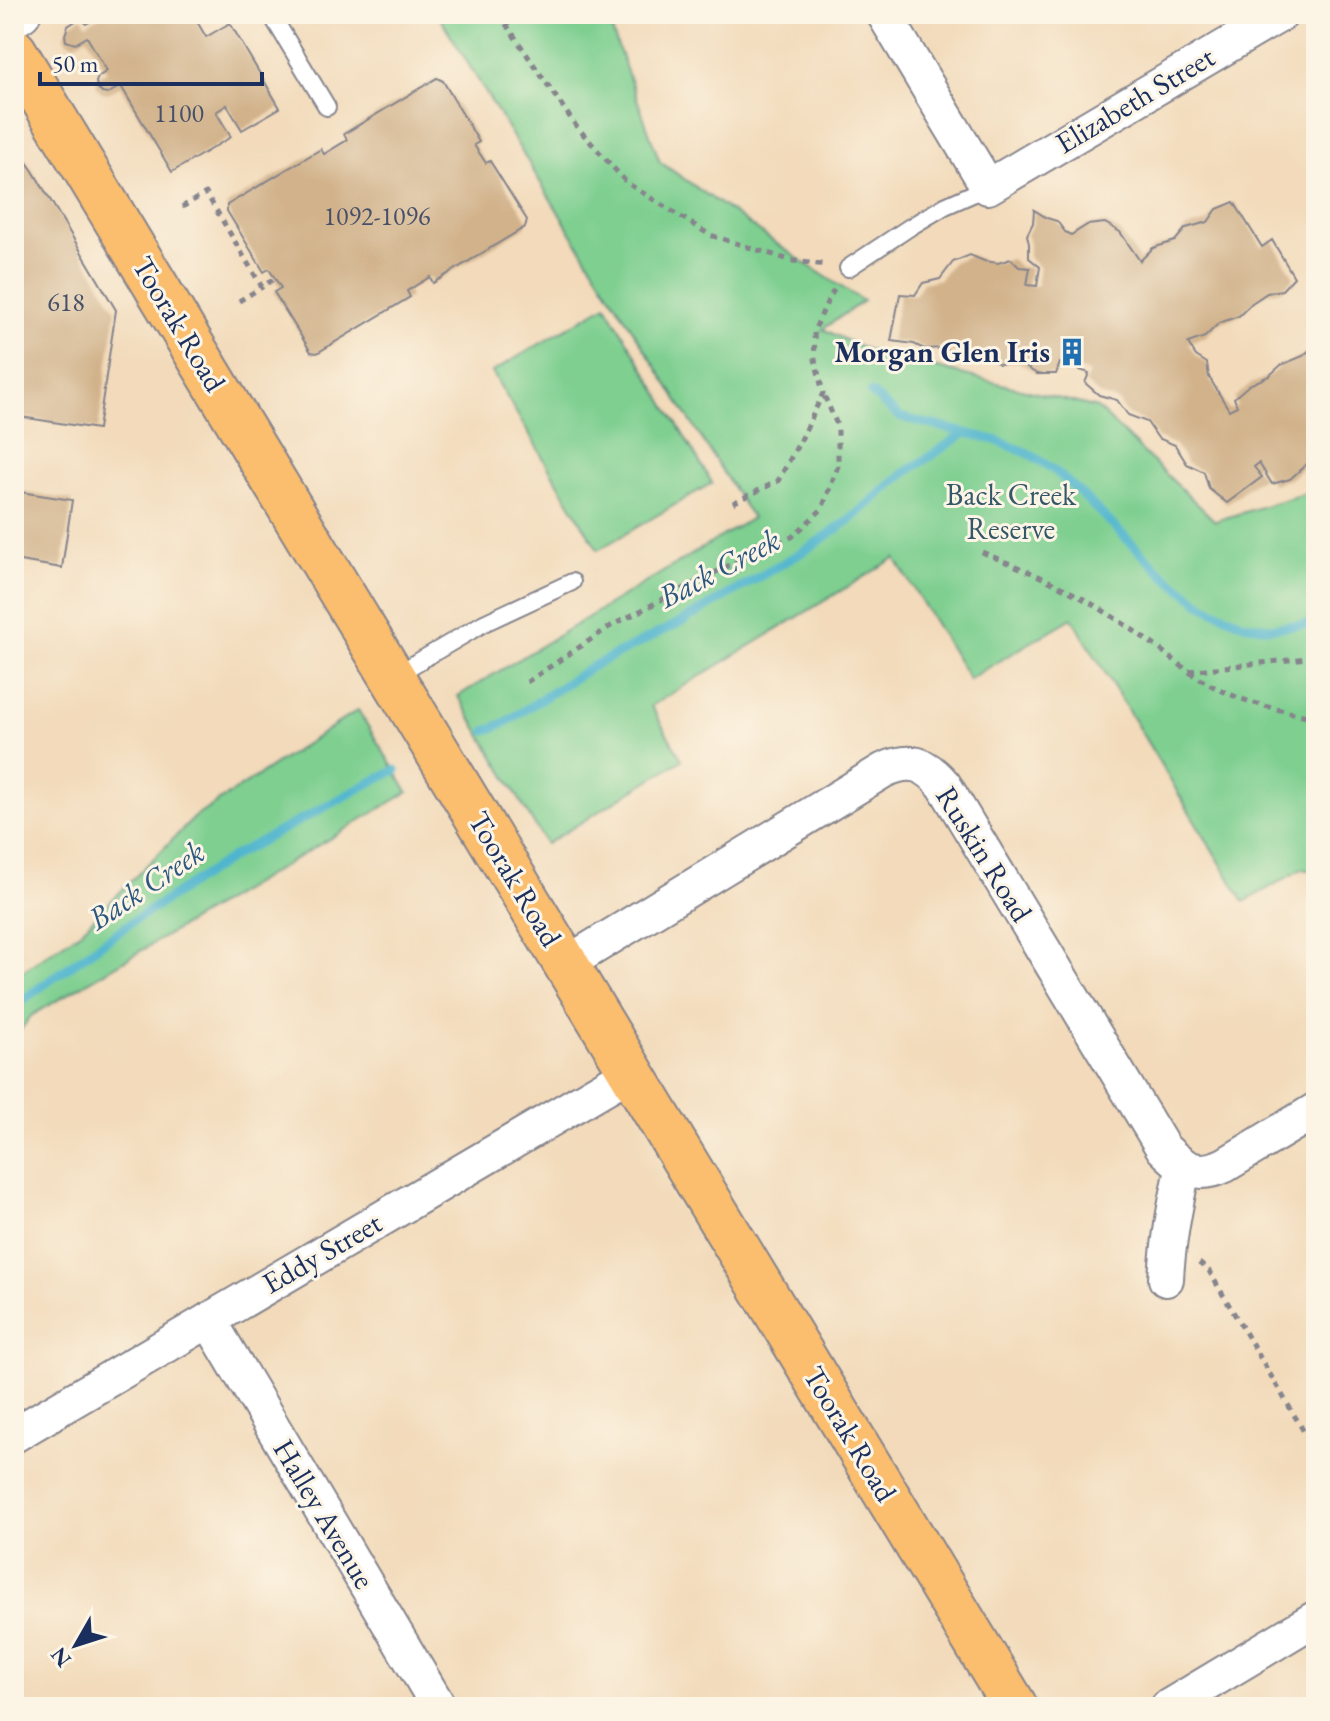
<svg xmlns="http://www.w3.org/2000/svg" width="1330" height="1721" font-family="'EB Garamond',serif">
  <rect width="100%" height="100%" fill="#fcf5e5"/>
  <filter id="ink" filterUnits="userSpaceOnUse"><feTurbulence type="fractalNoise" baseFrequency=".0125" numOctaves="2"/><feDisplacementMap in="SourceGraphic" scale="16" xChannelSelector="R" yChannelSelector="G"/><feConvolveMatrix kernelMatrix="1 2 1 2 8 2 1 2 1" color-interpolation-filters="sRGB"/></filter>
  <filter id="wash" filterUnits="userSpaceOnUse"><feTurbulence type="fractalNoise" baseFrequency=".006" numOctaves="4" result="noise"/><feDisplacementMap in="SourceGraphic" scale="32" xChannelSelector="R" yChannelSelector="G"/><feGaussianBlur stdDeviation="1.8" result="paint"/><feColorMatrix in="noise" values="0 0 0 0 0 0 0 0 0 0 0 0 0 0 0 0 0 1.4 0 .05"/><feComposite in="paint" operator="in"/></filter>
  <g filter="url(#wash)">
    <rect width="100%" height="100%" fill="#f2daba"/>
    <g fill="#7ecf90" stroke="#4c7f77" stroke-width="2">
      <path d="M 438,14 L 606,14 L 660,162 L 803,262 L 863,301 L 823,329 L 860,347 L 889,356 L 1097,408 L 1215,521 L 1316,490 L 1316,871 L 1302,869 L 1244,902 L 1072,618 L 969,679 L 895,558 L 651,706 L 682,760 L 546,844 L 458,696 L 752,518 L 573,236 Z"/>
      <path d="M 606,305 L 712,483 L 598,550 L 492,372 Z"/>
      <path d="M 358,710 L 408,792 L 31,1016 L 14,1039 L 14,977 L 81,931 L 195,817 Z"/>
    </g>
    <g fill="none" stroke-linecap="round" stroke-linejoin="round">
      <g stroke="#50b5ce" stroke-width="9">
        <path d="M 871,393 L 900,417 L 995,440 L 1028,453 L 1054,470 L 1081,494 L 1166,577 L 1206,607 L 1244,624 L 1269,628 L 1316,623"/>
        <path d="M 486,731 L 506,722 L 593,666 L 683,621 L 804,551 L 847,522 L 902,475 L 965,433"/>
        <path d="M 14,1006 L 132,922 L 237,854 L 375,780 L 396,770"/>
      </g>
    </g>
    <g id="blocks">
      <g fill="#d1b28b">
        <path d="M 104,14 L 184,14 L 189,21 L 195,18 L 206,37 L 230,23 L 280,108 L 242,130 L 227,105 L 216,112 L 231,137 L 172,172 L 121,86 L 107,94 L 102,93 L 97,87 L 96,82 L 98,77 L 107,71 L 87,37 L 75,44 L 66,41 L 65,35 L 68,26 L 82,17 L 86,24 Z"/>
        <path d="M 437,78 L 443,81 L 479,142 L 474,145 L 486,163 L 490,161 L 527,220 L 525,227 L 433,283 L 430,277 L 407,291 L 410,297 L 317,353 L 311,352 L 274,292 L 281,288 L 269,269 L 264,272 L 227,211 L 227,205 L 321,149 L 324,154 L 347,140 L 344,134 Z"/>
        <path d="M 14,147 L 19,151 L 33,171 L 116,310 L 98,429 L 14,416 Z"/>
        <path d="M 1234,202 L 1262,247 L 1272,240 L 1294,277 L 1282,290 L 1267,293 L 1252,303 L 1239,316 L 1219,323 L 1205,337 L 1188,343 L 1196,356 L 1207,363 L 1209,377 L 1229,410 L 1237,406 L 1234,398 L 1249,385 L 1269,376 L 1281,365 L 1303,356 L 1316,344 L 1316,461 L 1307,464 L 1290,479 L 1272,484 L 1259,463 L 1254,467 L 1262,477 L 1227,503 L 1209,489 L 1204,472 L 1187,464 L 1175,445 L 1158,438 L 1147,422 L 1128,415 L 1117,400 L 1099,395 L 1085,383 L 1089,373 L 1060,363 L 1056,374 L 1037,374 L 1018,362 L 999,364 L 984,354 L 963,357 L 944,348 L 924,349 L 914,344 L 891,341 L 900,294 L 915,295 L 923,283 L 940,279 L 953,262 L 970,255 L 984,261 L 998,263 L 1011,259 L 1019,267 L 1030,268 L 1027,285 L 1037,286 L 1040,267 L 1029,258 L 1029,244 L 1027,235 L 1033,223 L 1034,210 L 1047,218 L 1057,221 L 1065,232 L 1071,235 L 1087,225 L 1105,223 L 1120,232 L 1140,261 L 1153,248 L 1175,241 L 1186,228 L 1208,222 L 1217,209 Z"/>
        <path d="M 14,491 L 72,500 L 62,568 L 14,560 Z"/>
      </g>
    </g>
  </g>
  <g filter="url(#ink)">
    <use href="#blocks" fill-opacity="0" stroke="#86848c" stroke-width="2"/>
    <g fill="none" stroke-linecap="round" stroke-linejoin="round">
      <defs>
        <g id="service">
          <path d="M 271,14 L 327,107"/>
          <path d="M 848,268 L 910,227 L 945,206 L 988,187"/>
          <path d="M 394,676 L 484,623 L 572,582"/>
        </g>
        <g id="minor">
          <path d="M 884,14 L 988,187 L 1281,14"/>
          <path d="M 14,20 L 23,14"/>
          <path d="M 566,964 L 884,770 C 911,758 925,763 944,785 L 1163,1148 C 1184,1169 1197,1178 1225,1165 L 1316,1110"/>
          <path d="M 1166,1279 C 1168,1240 1175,1204 1184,1166"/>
          <path d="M 209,1320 L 439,1707"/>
          <path d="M 14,1435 L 631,1072"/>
          <path d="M 1168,1707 L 1316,1618"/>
        </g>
        <path id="trunk" d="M 14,51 L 1015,1707"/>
      </defs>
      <use href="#service" stroke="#86848c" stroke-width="20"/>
      <use href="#minor" stroke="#86848c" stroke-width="38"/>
      <use href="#trunk" stroke="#86848c" stroke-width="48"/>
      <g stroke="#86848c" stroke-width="5" stroke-dasharray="6 6" stroke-linecap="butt">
        <path d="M 499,14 L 576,126 L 627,183 L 710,235 L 793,261 L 827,265"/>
        <path d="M 182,207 L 206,193 L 262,287 L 275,278"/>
        <path d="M 239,301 L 262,287"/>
        <path d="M 733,503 L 778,481 L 804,434 L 823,393 L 815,359 L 814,331 L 828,300 L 837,285"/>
        <path d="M 982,552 C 1005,562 1029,571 1051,582 C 1101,606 1145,637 1188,671 L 1316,657"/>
        <path d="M 1189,672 C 1232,701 1267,707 1316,718"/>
        <path d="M 527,682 L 611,626 L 753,553 L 792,537 L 822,509 L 838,466 L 838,427 L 823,393"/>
        <path d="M 1199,1263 L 1209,1271 L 1316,1452"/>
      </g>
      <use href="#service" stroke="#fff" stroke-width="16"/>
      <use href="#minor" stroke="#fff" stroke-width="34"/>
      <use href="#trunk" stroke="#fbbd6e" stroke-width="44"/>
    </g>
  </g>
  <defs>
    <symbol id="building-bare" viewBox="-9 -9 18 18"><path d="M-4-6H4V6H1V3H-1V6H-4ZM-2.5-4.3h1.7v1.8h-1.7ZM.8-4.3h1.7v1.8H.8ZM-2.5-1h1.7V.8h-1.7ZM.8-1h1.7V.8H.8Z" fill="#1f6fb2" stroke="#fcf5e5" stroke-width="2.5" paint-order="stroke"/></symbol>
  </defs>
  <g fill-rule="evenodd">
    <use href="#building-bare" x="1052" y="332" width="40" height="40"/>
  </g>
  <g text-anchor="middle" stroke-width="6" stroke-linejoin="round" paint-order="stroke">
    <g font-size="26" fill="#485069">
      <text x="179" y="122">1100</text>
      <text x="377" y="225">1092-1096</text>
      <text x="66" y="311">618</text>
    </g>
    <g font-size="30" fill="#1b2f5e" stroke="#fcf5e5">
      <text transform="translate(1135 100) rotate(-31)" y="10">Elizabeth Street</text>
      <text transform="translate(179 324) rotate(59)" y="10">Toorak Road</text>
      <text transform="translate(984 854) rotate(58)" y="10">Ruskin Road</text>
      <text transform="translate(515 879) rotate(59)" y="10">Toorak Road</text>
      <text transform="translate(322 1253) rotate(-30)" y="10">Eddy Street</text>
      <text transform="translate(850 1434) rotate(59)" y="10">Toorak Road</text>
      <text transform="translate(324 1514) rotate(59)" y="10">Halley Avenue</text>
    </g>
    <g font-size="30" font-weight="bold" fill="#1b2f5e" stroke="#fcf5e5" text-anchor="end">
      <text x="1050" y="362">Morgan Glen Iris</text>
    </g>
    <g font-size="30" fill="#34576a" stroke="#fcf5e5">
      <text x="1011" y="505">Back Creek<tspan x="1011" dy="34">Reserve</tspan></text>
    </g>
    <g font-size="32" font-style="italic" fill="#2b5780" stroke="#fcf5e5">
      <text transform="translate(719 568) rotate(-28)" y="11">Back Creek</text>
      <text transform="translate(146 885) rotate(-34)" y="11">Back Creek</text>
    </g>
  </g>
  <rect width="1330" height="1721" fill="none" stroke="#fcf5e5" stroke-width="48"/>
  <g transform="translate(76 1645) rotate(231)" stroke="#fcf5e5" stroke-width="6" paint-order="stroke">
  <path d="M0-6L14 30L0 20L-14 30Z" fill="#1b2f5e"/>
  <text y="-12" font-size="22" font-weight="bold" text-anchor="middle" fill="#1b2f5e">N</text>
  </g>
  <path d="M40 72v12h222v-12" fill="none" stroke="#1b2f5e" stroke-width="4"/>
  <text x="52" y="72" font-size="24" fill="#1b2f5e" stroke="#fcf5e5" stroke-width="6" paint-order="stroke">50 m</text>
</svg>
